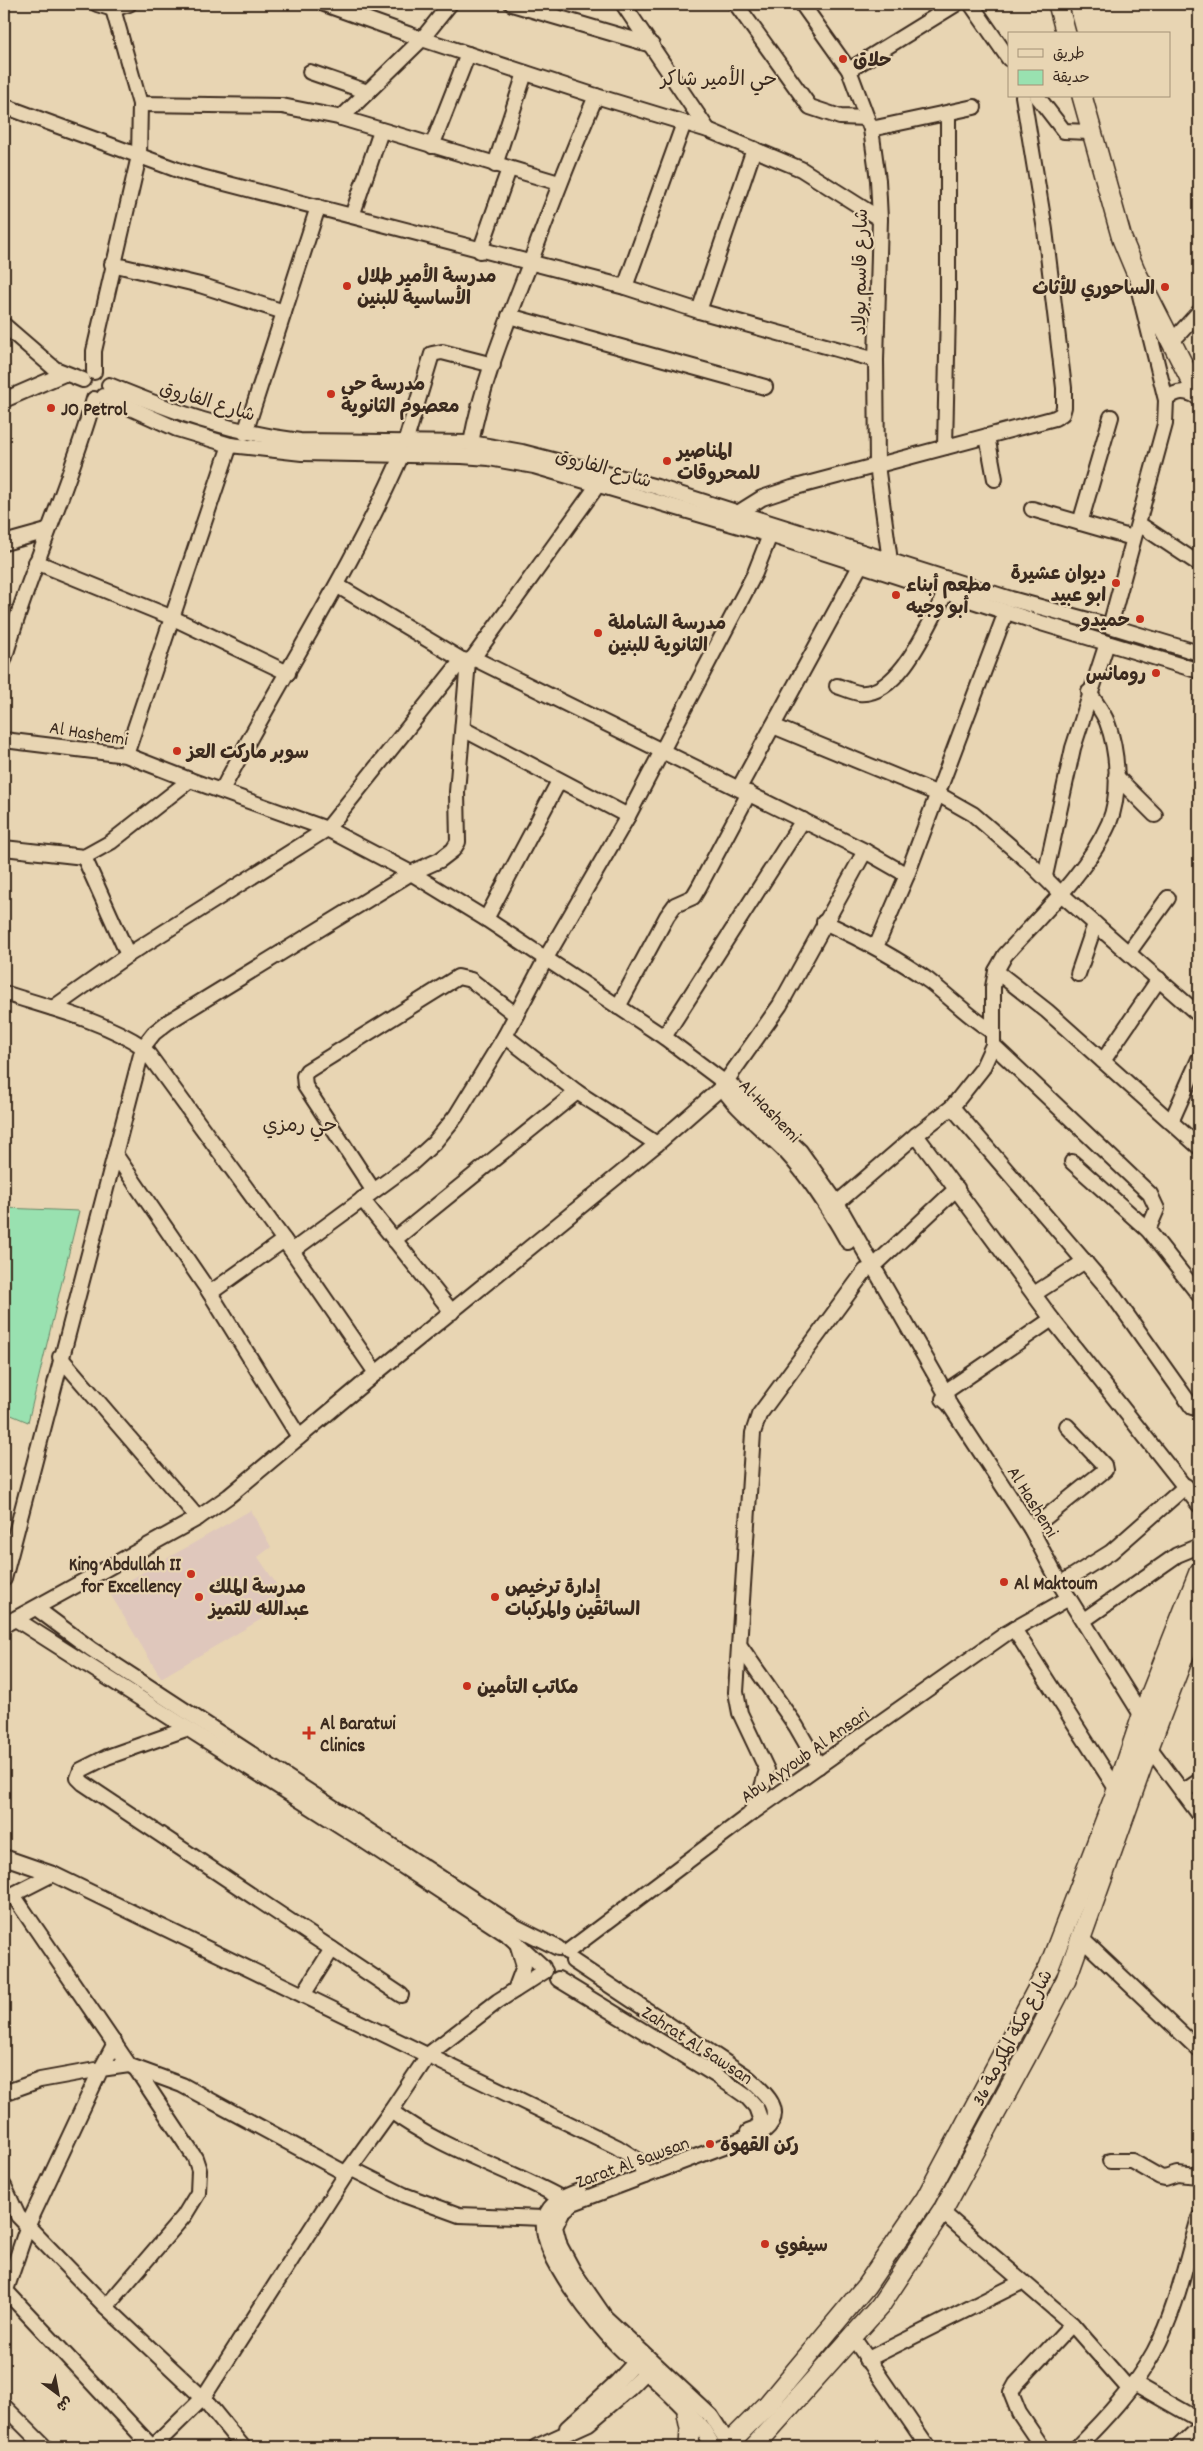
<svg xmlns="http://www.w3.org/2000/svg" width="1203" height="2451" font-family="Dekko,'Playpen Sans Arabic',sans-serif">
  <rect width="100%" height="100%" fill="#e8d5b3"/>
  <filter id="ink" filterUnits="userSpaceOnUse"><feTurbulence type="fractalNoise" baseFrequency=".02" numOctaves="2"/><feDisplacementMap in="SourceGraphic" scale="10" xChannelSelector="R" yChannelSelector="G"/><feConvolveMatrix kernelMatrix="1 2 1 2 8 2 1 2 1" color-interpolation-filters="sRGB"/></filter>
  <g filter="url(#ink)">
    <path fill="#dfc7bc" d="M 251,1510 L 271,1547 L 258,1557 L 289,1603 L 161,1678 L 109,1592 Z"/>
    <path fill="#99e1b0" stroke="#6a8667" d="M 4,1208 L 79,1211 L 28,1422 L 4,1412 Z"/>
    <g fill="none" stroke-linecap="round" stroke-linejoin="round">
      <defs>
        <g id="minor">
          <path d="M 97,4 L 113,9 L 129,4"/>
          <path d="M 324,4 L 422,39 L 596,96 L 708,130 L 801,169 L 880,219"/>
          <path d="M 512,4 L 652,45"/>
          <path d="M 623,4 L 708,130"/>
          <path d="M 736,4 L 810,107 L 840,117 L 867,118"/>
          <path d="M 802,4 L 849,70 L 871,129 L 878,180 L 880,219 L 876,360 L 877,465 L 890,561"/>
          <path d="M 971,4 L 1009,59"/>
          <path d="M 849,70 L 956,4"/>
          <path d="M 310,72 L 368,92"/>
          <path d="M 1037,96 L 1064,131 L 1090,132"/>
          <path d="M 140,104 L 282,106 L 338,117 L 559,183"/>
          <path d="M 4,106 L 186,173 L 625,287 L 699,311 L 876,360"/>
          <path d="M 341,118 L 422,39 L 450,4"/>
          <path d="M 871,129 L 974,107"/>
          <path d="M 432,146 L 468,54"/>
          <path d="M 495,165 L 525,73"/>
          <path d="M 352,216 L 381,131"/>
          <path d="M 480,251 L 509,169"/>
          <path d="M 112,264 L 200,285 L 284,312"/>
          <path d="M 625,287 L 684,123"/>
          <path d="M 699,311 L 754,149"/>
          <path d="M 509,316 L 765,387"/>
          <path d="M 4,325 L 55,369 L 83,380"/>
          <path d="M 1178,335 L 1199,312"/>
          <path d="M 94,372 L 94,351 L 139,156 L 140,104 L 113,9"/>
          <path d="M 109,385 C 175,412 228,432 300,441 L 471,443 L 522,452 L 657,487 L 1011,599 L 1110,626 L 1199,653"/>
          <path d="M 104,396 L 177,429 L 230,445 L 302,453 L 462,456 L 489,458 L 534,466 L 770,535 L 1028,619 L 1199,671"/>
          <path d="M 4,400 L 64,374"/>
          <path d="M 1166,400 C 1178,389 1185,391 1199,397"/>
          <path d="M 245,433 L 318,207"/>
          <path d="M 987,436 L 995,479"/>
          <path d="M 406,440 L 432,354 L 442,352 L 493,365"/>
          <path d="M 471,443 C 482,382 507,323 529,266 C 550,209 572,152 596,96"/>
          <path d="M 945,447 L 948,309 L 948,113"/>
          <path d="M 1032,509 L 1133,538"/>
          <path d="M 738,513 L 762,498 L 792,488 L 1055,418 L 1062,414 L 1064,407 L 1064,388 L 1045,230 L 1023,96"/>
          <path d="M 1080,523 L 1111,417"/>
          <path d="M 1139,524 L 1199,564"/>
          <path d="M 4,543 L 47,531"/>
          <path d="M 36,562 L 173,618 L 288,673"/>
          <path d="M 338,586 L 462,660"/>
          <path d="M 1110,626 L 1165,424 L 1166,400 L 1138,287"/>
          <path d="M 473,658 L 865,851 L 907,875"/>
          <path d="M 4,660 C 29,571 69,488 94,399"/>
          <path d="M 837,686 C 844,688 852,692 859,693 C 900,697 930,621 946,592"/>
          <path d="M 773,726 L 936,793 L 973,814 L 1031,864 L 1060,893 L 1199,1015"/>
          <path d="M 463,729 L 628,816"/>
          <path d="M 4,740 L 126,755 L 190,780 L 327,829 L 411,873 L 486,919 L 664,1037 L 720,1079 L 727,1081 L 800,1151 L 837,1203 L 945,1392 L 949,1404"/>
          <path d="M 126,755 L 230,445"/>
          <path d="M 1116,776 L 1155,815"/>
          <path d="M 739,788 L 860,566"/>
          <path d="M 222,790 C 281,677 351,571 402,454"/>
          <path d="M 4,848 L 84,857 L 111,842 L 190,780"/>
          <path d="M 84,857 L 128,955"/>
          <path d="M 1045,876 L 1073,748 L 1107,643"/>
          <path d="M 486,919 L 559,781"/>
          <path d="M 824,922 C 861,939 896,957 929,981 C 951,998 969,1017 993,1032"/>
          <path d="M 876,947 L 907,875 L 1006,612"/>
          <path d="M 1129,952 L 1168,898"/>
          <path d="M 996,971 L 1047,1011 L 1199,1147"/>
          <path d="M 1078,974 L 1095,924"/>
          <path d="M 4,993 C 47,1007 105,1021 143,1047 L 4,1579"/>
          <path d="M 618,1007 L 667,916 L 675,905 L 693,897 L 699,887 L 749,793"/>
          <path d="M 53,1008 L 128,955 L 327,829 L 462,660 L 468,661 L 473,658 L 597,486"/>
          <path d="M 505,1036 L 577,1092 L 657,1144"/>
          <path d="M 664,1037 L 803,820"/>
          <path d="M 993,1045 L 1150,1194 L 1157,1209 L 1148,1230"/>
          <path d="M 1103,1061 L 1159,979"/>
          <path d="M 721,1084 C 731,1106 767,1132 785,1151 C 810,1178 830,1210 848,1242"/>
          <path d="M 952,1107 L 1110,1291 L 1190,1404 L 1192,1407 L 1199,1408"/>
          <path d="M 1171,1122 L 1199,1059"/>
          <path d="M 916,1135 L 1052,1319 L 1199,1505"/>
          <path d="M 115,1154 L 210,1293 L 299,1437"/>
          <path d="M 1072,1162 L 1148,1230 L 1199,1295"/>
          <path d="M 373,1190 L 305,1086 L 304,1076 L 307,1071 L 458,977 L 471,980 L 516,1015"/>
          <path d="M 362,1199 L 452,1312"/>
          <path d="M 837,1203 L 916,1135 L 952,1107 L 982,1069 L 993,1045 L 993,987 L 996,971 L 1005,955 C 1040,916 1088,871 1109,823 C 1121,794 1118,751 1107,722 C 1103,712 1095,702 1089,692"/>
          <path d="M 394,1240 L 577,1092"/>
          <path d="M 292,1251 L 412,1163 L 434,1143 L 456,1116 L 505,1036 L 546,958 L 628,816 L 755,573 L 770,535"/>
          <path d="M 873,1267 L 957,1188"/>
          <path d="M 210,1293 L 284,1240"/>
          <path d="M 1034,1294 L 1085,1261"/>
          <path d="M 60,1357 L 198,1518"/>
          <path d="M 376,1373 L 292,1251 L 143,1047 L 154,1033 L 168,1022 L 411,873 L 440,860 L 453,850 L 458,842 L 457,792 L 468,661"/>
          <path d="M 945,1392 L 1052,1319"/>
          <path d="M 943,1399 L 949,1404 L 1031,1529 L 1060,1584 L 1142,1716"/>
          <path d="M 1031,1529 L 1105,1470 L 1104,1465 L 1067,1426"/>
          <path d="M 1060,1584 L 1111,1552 L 1186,1486"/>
          <path d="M 36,1608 L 91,1649 L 516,1927 L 558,1948"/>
          <path d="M 17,1620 L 358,1837 L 509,1936 L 543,1967"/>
          <path d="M 1084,1620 L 1177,1555 L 1199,1546"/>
          <path d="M 4,1625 L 198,1518 L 229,1496 L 376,1373 L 657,1144 L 722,1087 L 780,1005 L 865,851"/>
          <path d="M 1014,1629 L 1117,1790"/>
          <path d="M 740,1646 L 796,1726 L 819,1766"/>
          <path d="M 186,1729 L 107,1757 L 81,1770 L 78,1778 L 83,1783 L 401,1995"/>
          <path d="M 1149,1747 L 1199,1814"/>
          <path d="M 1183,1792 L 1199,1781"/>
          <path d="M 750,1814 L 761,1791 L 767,1770 L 740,1713 L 736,1692 L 753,1433 L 759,1415 L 865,1271"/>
          <path d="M 4,1857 L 53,1874 L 617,2147 L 636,2159 L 646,2176"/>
          <path d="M 4,1899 L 53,1874"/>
          <path d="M 1082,1939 L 1199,2050"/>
          <path d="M 567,1952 L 749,1815 L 1007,1633 L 1069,1598"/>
          <path d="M 573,1961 L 746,2076 C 763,2091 788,2110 764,2131 L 573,2203 L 562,2212 L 555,2227 L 560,2246 L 574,2272 L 605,2317 L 711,2416 L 729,2444"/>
          <path d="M 558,1979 L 717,2076 L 747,2097 L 756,2107 L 761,2121 L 756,2129 L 748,2132"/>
          <path d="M 515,1990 L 524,1966 L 517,1943"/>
          <path d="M 303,1995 L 332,1949"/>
          <path d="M 133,2067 L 182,2085 L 347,2174"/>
          <path d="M 4,2093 L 40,2080 L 101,2069 L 115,2043"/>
          <path d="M 391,2111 C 443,2150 505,2167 561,2198"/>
          <path d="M 1110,2161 L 1132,2161 L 1160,2177 L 1165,2178 L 1177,2174 L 1199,2176"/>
          <path d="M 350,2168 L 404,2195 L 459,2215 L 544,2218"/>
          <path d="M 4,2186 L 18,2216 L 106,2307 L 203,2398 L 243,2447"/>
          <path d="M 579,2191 C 565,2196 550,2202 545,2218 C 534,2249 600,2330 623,2351 C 650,2376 679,2400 702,2428 C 706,2434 710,2441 714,2447"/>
          <path d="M 942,2212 L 1072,2324 L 1129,2389"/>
          <path d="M 6,2291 L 152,2447"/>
          <path d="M 4,2296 L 28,2225 L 101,2069 L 129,2065 L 13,1895"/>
          <path d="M 106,2307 L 184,2216 L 198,2193 L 199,2170 L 195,2158 L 136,2069"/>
          <path d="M 852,2336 L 928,2447"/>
          <path d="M 866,2360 L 1022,2282"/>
          <path d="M 1134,2383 L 1199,2420"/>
          <path d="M 4,2406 L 45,2447"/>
          <path d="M 567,2428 L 616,2383 L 641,2356"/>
          <path d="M 153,2447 L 203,2398 L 350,2168 L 391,2111 L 429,2054 L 498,2001 L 545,1971"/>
          <path d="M 536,2447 L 589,2423 L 629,2389 L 653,2365"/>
          <path d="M 1042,2447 L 1019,2413 L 1011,2393 L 1016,2384 L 1072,2324"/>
          <path d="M 1077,2447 C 1106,2418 1134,2388 1154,2352 C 1176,2311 1186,2262 1199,2218"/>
          <path d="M 1178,2447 L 1199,2427"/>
        </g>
        <g id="major">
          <path d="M 1058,4 L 1066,34"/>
          <path d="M 1082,96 L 1122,239 L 1135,270 L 1199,396"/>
          <path d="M 687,2414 L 690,2429 L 689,2447"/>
          <path d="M 725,2447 L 767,2405 L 866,2286 L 926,2198 L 1049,1967 L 1117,1790 L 1142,1716 L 1199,1572"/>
          <path d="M 754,2447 L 880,2306 L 942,2212 L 1026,2057 L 1066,1980 L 1149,1747 L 1199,1616"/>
        </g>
      </defs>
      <use href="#minor" stroke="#3b2a1e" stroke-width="18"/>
      <use href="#major" stroke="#3b2a1e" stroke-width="22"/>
      <use href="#minor" stroke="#e8d5b3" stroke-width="14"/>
      <use href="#major" stroke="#e8d5b3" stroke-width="19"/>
    </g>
  </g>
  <g fill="#c8321e" stroke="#e8d5b3" stroke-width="2">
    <circle cx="843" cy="59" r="5"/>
    <circle cx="347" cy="286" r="5"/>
    <circle cx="1165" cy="287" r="5"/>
    <circle cx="331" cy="394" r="5"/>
    <circle cx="51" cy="408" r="5"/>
    <circle cx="667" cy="461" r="5"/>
    <circle cx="1116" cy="583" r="5"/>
    <circle cx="896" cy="595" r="5"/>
    <circle cx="1140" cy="619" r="5"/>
    <circle cx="598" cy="633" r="5"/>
    <circle cx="1156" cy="673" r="5"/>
    <circle cx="177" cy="751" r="5"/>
    <circle cx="191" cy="1574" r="5"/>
    <circle cx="1004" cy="1582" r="5"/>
    <circle cx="199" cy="1597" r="5"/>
    <circle cx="495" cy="1597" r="5"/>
    <circle cx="467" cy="1686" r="5"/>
    <path d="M306.5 1725.5h5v5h5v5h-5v5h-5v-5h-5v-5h5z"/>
    <circle cx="710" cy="2144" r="5"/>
    <circle cx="765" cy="2244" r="5"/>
  </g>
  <g text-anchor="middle" stroke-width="4.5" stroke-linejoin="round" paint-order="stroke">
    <g font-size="19" font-weight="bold" fill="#3b2a1e" stroke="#e8d5b3" text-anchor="start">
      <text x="853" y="66">حلاق</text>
      <text x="357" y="282">مدرسة الأمير طلال<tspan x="357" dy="22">الأساسية للبنين</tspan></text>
      <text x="1155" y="294" text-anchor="end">الساحوري للأثاث</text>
      <text x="341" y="390">مدرسة حي<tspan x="341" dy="22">معصوم الثانوية</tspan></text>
      <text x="61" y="415">JO Petrol</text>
      <text x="677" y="457">المناصير<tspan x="677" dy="22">للمحروقات</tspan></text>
      <text x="1106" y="579" text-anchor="end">ديوان عشيرة<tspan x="1106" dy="22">ابو عبيد</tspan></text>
      <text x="906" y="591">مطعم أبناء<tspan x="906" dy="22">أبو وجيه</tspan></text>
      <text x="1130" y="626" text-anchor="end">حميدو</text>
      <text x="608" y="629">مدرسة الشاملة<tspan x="608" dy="22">الثانوية للبنين</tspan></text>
      <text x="1146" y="680" text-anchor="end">رومانس</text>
      <text x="187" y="758">سوبر ماركت العز</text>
      <text x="181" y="1570" text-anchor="end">King Abdullah II<tspan x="181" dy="22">for Excellency</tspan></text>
      <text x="1014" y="1589">Al Maktoum</text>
      <text x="209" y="1593">مدرسة الملك<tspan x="209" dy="22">عبدالله للتميز</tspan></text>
      <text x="505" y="1593">إدارة ترخيص<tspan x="505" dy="22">السائقين والمركبات</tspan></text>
      <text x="477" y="1693">مكاتب التأمين</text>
      <text x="320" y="1729">Al Baratwi<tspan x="320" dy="22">Clinics</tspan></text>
      <text x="720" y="2151">ركن القهوة</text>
      <text x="775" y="2251">سيفوي</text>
    </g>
    <g font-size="19" fill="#3b2a1e" stroke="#e8d5b3">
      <text transform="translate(859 272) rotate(-89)" y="7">شارع قاسم بولاد</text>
      <text transform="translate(208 400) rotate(17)" y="7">شارع الفاروق</text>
      <text transform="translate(604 467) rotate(16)" y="7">شارع الفاروق</text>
      <text transform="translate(89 732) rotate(9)" y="7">Al Hashemi</text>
      <text transform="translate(771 1110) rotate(46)" y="7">Al Hashemi</text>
      <text transform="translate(1034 1501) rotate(58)" y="7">Al Hashemi</text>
      <text transform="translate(804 1754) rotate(-35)" y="7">Abu Ayyoub Al Ansari</text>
      <text transform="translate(1011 2037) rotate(-62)" y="7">شارع مكة المكرمة 36</text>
      <text transform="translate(698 2044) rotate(33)" y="7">Zahrat Al Sawsan</text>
      <text transform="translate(632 2161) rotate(-20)" y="7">Zarat Al Sawsan</text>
    </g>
    <g font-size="20" fill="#3b2a1e" stroke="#e8d5b3">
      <text x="719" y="85">حي الأمير شاكر</text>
      <text x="300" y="1131">حي رمزي</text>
    </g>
  </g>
  <rect width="1203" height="2451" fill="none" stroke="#e8d5b3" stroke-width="20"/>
  <rect x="10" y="10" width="1183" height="2431" fill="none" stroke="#3b2a1e" stroke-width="2" filter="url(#ink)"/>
  <rect x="1008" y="32" width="162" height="65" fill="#e8d5b3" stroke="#a39177"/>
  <rect x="1018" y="49" width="25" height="8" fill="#e8d5b3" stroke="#a39177"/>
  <text x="1053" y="58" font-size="15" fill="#3b2a1e">طريق</text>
  <rect x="1018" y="70" width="25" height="15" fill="#99e1b0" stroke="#a39177"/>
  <text x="1053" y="82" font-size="15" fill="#3b2a1e">حديقة</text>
  <g transform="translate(58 2394) rotate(148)" stroke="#e8d5b3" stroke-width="4" paint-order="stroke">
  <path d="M0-4L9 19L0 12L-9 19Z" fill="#3b2a1e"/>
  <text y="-8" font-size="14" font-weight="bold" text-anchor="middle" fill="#3b2a1e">ش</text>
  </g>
</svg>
